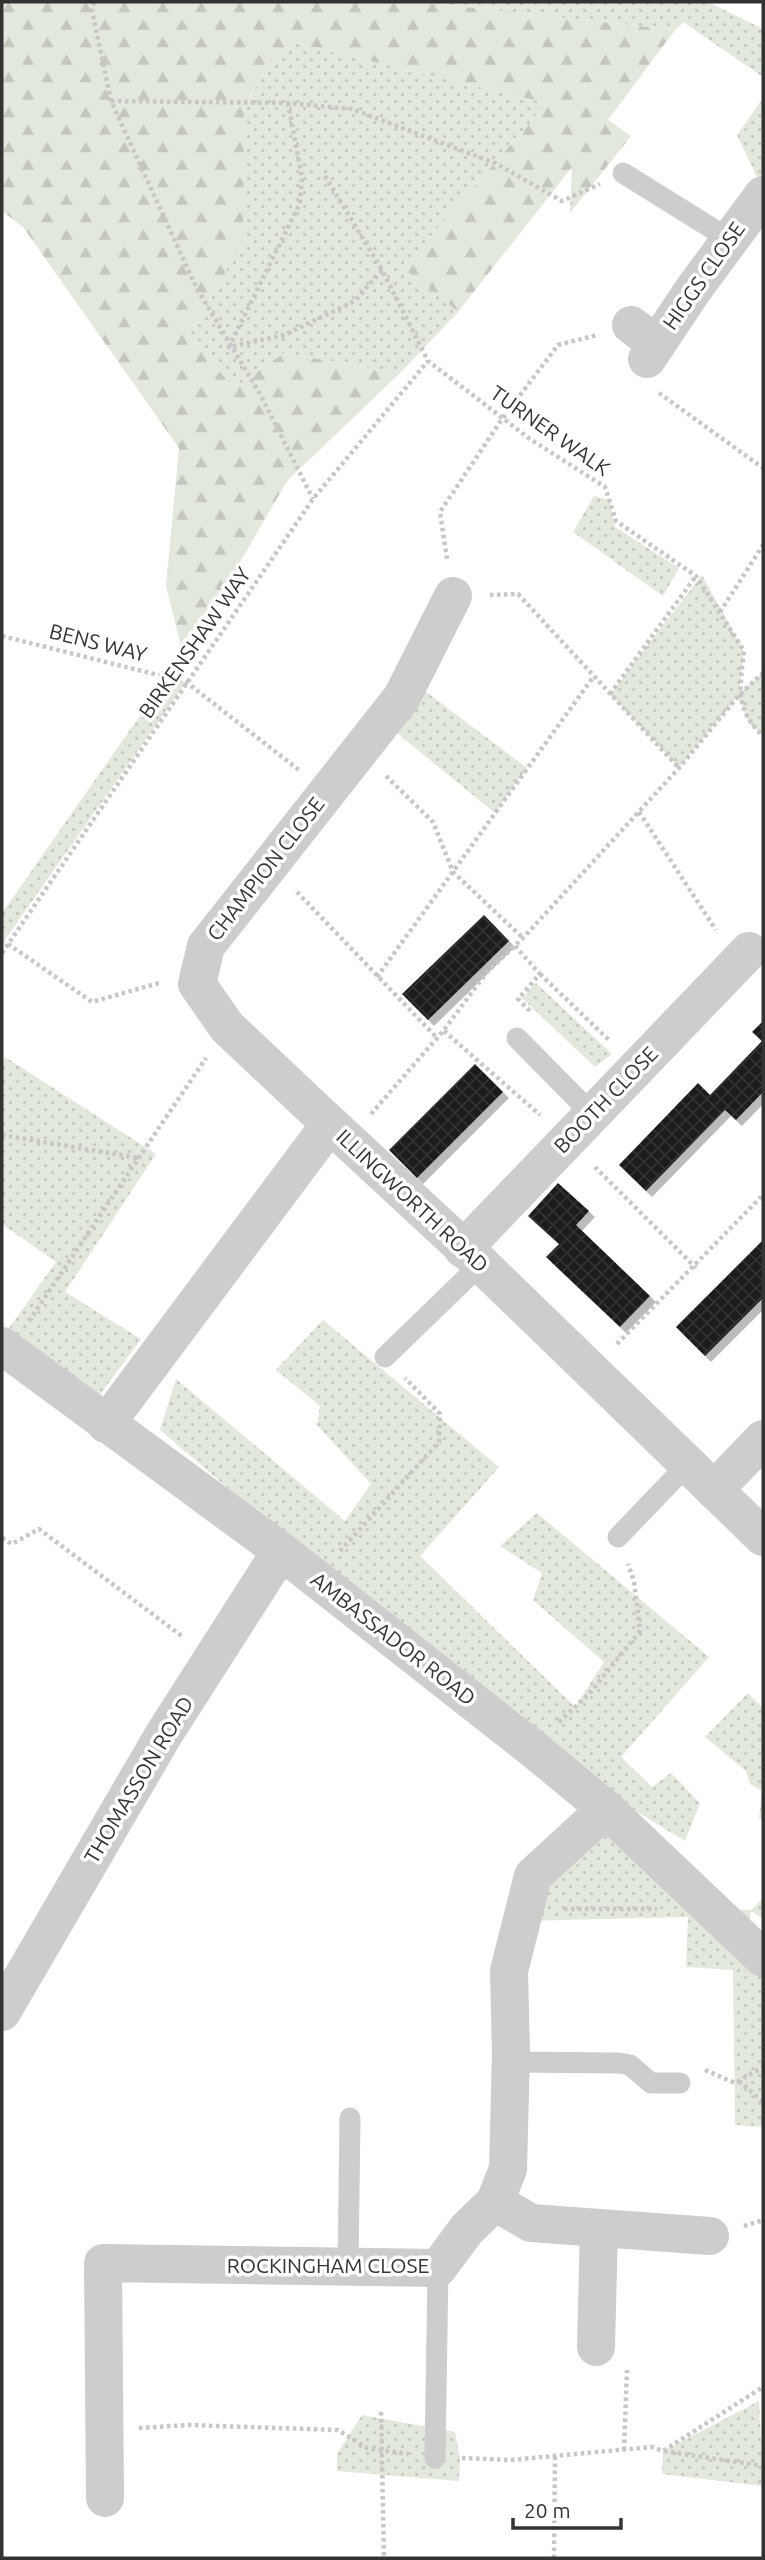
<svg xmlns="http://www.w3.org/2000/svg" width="765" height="2560" font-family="Ubuntu,sans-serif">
  <defs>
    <pattern id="grass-dots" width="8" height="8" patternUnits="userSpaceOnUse" patternTransform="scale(1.75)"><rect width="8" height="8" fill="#e3e8dd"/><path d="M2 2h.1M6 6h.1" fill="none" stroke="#c3c7be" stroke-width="1.8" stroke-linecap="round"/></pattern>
    <pattern id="forest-firs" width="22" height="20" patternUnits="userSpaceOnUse" patternTransform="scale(1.75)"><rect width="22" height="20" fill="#e3e8dd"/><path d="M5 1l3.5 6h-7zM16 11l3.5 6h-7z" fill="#c3c7be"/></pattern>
    <pattern id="building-cross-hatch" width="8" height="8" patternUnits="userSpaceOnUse" patternTransform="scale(1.75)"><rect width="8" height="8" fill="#1a1a1a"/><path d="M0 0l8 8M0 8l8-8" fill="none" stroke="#333"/></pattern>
    <filter id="shadow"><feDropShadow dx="6" dy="6" stdDeviation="0" flood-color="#0004"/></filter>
  </defs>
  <rect width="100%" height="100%" fill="#fff"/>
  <g fill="url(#grass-dots)">
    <path d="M 420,2 L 708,2 L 763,29 L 763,77 L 683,22 L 675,30 Z"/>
    <path d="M 295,43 L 547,103 L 403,268 L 458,312 L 400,373 L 284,353 L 234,388 L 189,336 L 242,241 L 244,108 L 272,56 Z"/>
    <path d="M 763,98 L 763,190 L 737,135 Z"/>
    <path d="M 594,496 L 610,500 L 615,527 L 679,568 L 663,596 L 573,532 Z"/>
    <path d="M 702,575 L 744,651 L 739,694 L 763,673 L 763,736 L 749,723 L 738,696 L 679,768 L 610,694 Z"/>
    <path d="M 167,677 L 186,682 L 2,944 L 2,913 Z"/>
    <path d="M 421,688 L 527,768 L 495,813 L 392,729 Z"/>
    <path d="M 536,983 L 612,1054 L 595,1067 L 522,998 Z"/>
    <path d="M 5,1057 L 156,1154 L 65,1292 L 141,1339 L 88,1411 L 2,1338 L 56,1262 L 2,1224 L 2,1063 Z"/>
    <path d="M 323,1320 L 499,1467 L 420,1556 L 575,1707 L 604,1662 L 533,1600 L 542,1573 L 500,1546 L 537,1513 L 709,1657 L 621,1757 L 652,1787 L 671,1773 L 700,1803 L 685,1841 L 532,1748 L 160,1430 L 176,1379 L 345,1521 L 371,1484 L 317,1425 L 320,1406 L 276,1370 Z"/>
    <path d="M 748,1693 L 763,1708 L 763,1821 L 759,1818 L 762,1791 L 750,1784 L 746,1771 L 705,1737 Z"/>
    <path d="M 606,1809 L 714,1909 L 751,1910 L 763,1898 L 763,1919 L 751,1911 L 746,1939 L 763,1958 L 763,2127 L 735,2125 L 733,1970 L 686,1967 L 688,1917 L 522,1921 Z"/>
    <path d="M 759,2401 L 763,2486 L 662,2474 L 663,2451 Z"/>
    <path d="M 362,2415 L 455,2432 L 460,2458 L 459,2481 L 337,2471 L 337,2454 Z"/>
  </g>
  <path fill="url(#forest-firs)" d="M 2,2 L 420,2 L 675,30 L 608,120 L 631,136 L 570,213 L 572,167 L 458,312 L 403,268 L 547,103 L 295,43 L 272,56 L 244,108 L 243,241 L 189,336 L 234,388 L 284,353 L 400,373 L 287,481 L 229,581 L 181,646 L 166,586 L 179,448 L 23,227 L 2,211 Z"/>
  <g fill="url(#building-cross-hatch)" filter="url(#shadow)">
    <path d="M 484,915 L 509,941 L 428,1020 L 402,994 Z"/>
    <path d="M 763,1021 L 763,1092 L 736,1120 L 725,1110 L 646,1191 L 619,1165 L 698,1083 L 710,1095 L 762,1041 L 752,1032 Z"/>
    <path d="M 475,1064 L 503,1092 L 417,1178 L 389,1150 Z"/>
    <path d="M 558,1183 L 589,1211 L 576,1225 L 650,1296 L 620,1327 L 546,1257 L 559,1244 L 528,1216 Z"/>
    <path d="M 763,1240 L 763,1298 L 705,1356 L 676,1327 Z"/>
  </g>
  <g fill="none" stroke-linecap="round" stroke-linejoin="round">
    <g stroke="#c7c7c7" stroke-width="4.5" stroke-dasharray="3.5 3.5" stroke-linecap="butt">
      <path d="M 94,2 L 92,11 L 111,101 L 196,287 L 260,394 L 313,499"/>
      <path d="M 111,101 L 288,103 L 352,109 L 495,163 L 562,201 L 600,184"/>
      <path d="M 288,103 L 302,178 L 300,203 L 229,347 L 284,335 L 355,301 L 382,270 L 428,361 L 530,439 L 605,487 L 616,521 L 696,576 L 744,651 C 740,688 734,708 763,736"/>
      <path d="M 325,176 L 382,270"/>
      <path d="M 659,393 L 763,468"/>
      <path d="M 447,559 L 440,512 L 502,419 L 558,345 L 597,335"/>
      <path d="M 490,595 L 518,594 L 679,768"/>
      <path d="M 720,612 L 763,545"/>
      <path d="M 2,636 L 186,682 L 299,770"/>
      <path d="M 610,694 L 696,576"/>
      <path d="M 386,776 L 433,822 L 453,872 L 523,938"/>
      <path d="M 639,812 L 716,930"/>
      <path d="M 297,892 L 437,1038"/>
      <path d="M 8,944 L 92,1002 L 159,983"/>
      <path d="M 515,946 L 540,974 L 518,999 L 530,1011"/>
      <path d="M 2,953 L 313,499 L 428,361"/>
      <path d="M 540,974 L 610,1041"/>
      <path d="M 377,977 L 594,676"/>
      <path d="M 444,1031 L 540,1115"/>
      <path d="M 371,1114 L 444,1030 L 487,972 L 523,938 L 679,768 L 739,695 L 763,673"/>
      <path d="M 2,1135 L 138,1158"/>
      <path d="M 595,1167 L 696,1268"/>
      <path d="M 29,1321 L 206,1058"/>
      <path d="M 617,1344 L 763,1195"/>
      <path d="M 2,1538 L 12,1544 L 39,1529 L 183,1637"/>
      <path d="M 340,1551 L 439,1442 L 440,1414 L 405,1378"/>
      <path d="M 559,1722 L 589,1694 L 640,1631 L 634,1581 L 628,1564"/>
      <path d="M 564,1909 L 657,1909"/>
      <path d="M 705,2070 L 735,2083 L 763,2067"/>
      <path d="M 739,2081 L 763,2102"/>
      <path d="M 744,2226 L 763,2220"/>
      <path d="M 381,2412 L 384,2558"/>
      <path d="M 139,2428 L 188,2425 L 338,2430 L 367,2448 L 408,2454"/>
      <path d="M 624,2450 L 627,2370"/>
      <path d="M 664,2451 L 763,2466"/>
      <path d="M 462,2458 L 510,2460 L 652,2447 L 663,2451 L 763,2387"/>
      <path d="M 554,2558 L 555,2456"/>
    </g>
    <g stroke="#cdcdcd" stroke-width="21">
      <path d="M 623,173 L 729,239"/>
      <path d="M 517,1038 L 592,1114"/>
      <path d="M 385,1357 L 481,1264"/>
      <path d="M 618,1537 L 688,1464"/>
      <path d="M 511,2062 L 619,2063 L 630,2065 L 651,2083 L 680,2083"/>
      <path d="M 348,2267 L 350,2118"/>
      <path d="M 435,2458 L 438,2268"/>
    </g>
    <g stroke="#cdcdcd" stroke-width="38">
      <path d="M 631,325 L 657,344"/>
      <path d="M 647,359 L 693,290 L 763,195"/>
      <path d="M 330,1124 L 227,1027 L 197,984 L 206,946 L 402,697 L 453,596"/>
      <path d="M 463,1249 L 749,951"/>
      <path d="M 2,1346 L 281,1551 L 532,1748 L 606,1809 L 763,1958"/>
      <path d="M 106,1424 L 330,1124 L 481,1264 L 763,1537"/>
      <path d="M 714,1490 L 763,1439"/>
      <path d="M 2,2012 L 164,1734 L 281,1551"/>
      <path d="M 495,2202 L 531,2223 L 710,2236"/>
      <path d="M 596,2347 L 599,2228"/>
      <path d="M 105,2498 L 103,2263 L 438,2268 L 467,2229 L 495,2202 L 508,2169 L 511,2053 L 509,1971 L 533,1876 L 606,1809"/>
    </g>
  </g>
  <g text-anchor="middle" stroke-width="7" stroke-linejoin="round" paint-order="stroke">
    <g font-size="21" fill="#333" stroke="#fff">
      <text transform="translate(704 276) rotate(-55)" y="7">HIGGS CLOSE</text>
      <text transform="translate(550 431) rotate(35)" y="7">TURNER WALK</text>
      <text transform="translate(98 643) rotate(14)" y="7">BENS WAY</text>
      <text transform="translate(195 643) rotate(-55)" y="7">BIRKENSHAW WAY</text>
      <text transform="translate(266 869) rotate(-52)" y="7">CHAMPION CLOSE</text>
      <text transform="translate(606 1100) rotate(-46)" y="7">BOOTH CLOSE</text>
      <text transform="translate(412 1201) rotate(43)" y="7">ILLINGWORTH ROAD</text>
      <text transform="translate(393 1639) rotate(38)" y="7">AMBASSADOR ROAD</text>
      <text transform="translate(139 1780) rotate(-59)" y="7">THOMASSON ROAD</text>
      <text x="328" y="2273">ROCKINGHAM CLOSE</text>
    </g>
  </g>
  <rect width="765" height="2560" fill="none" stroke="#333333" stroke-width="7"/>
  <path d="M513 2518v10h108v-10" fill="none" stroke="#333333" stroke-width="3.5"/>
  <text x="524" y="2518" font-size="21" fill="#333333" stroke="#ffffff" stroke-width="5" paint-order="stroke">20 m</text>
</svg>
